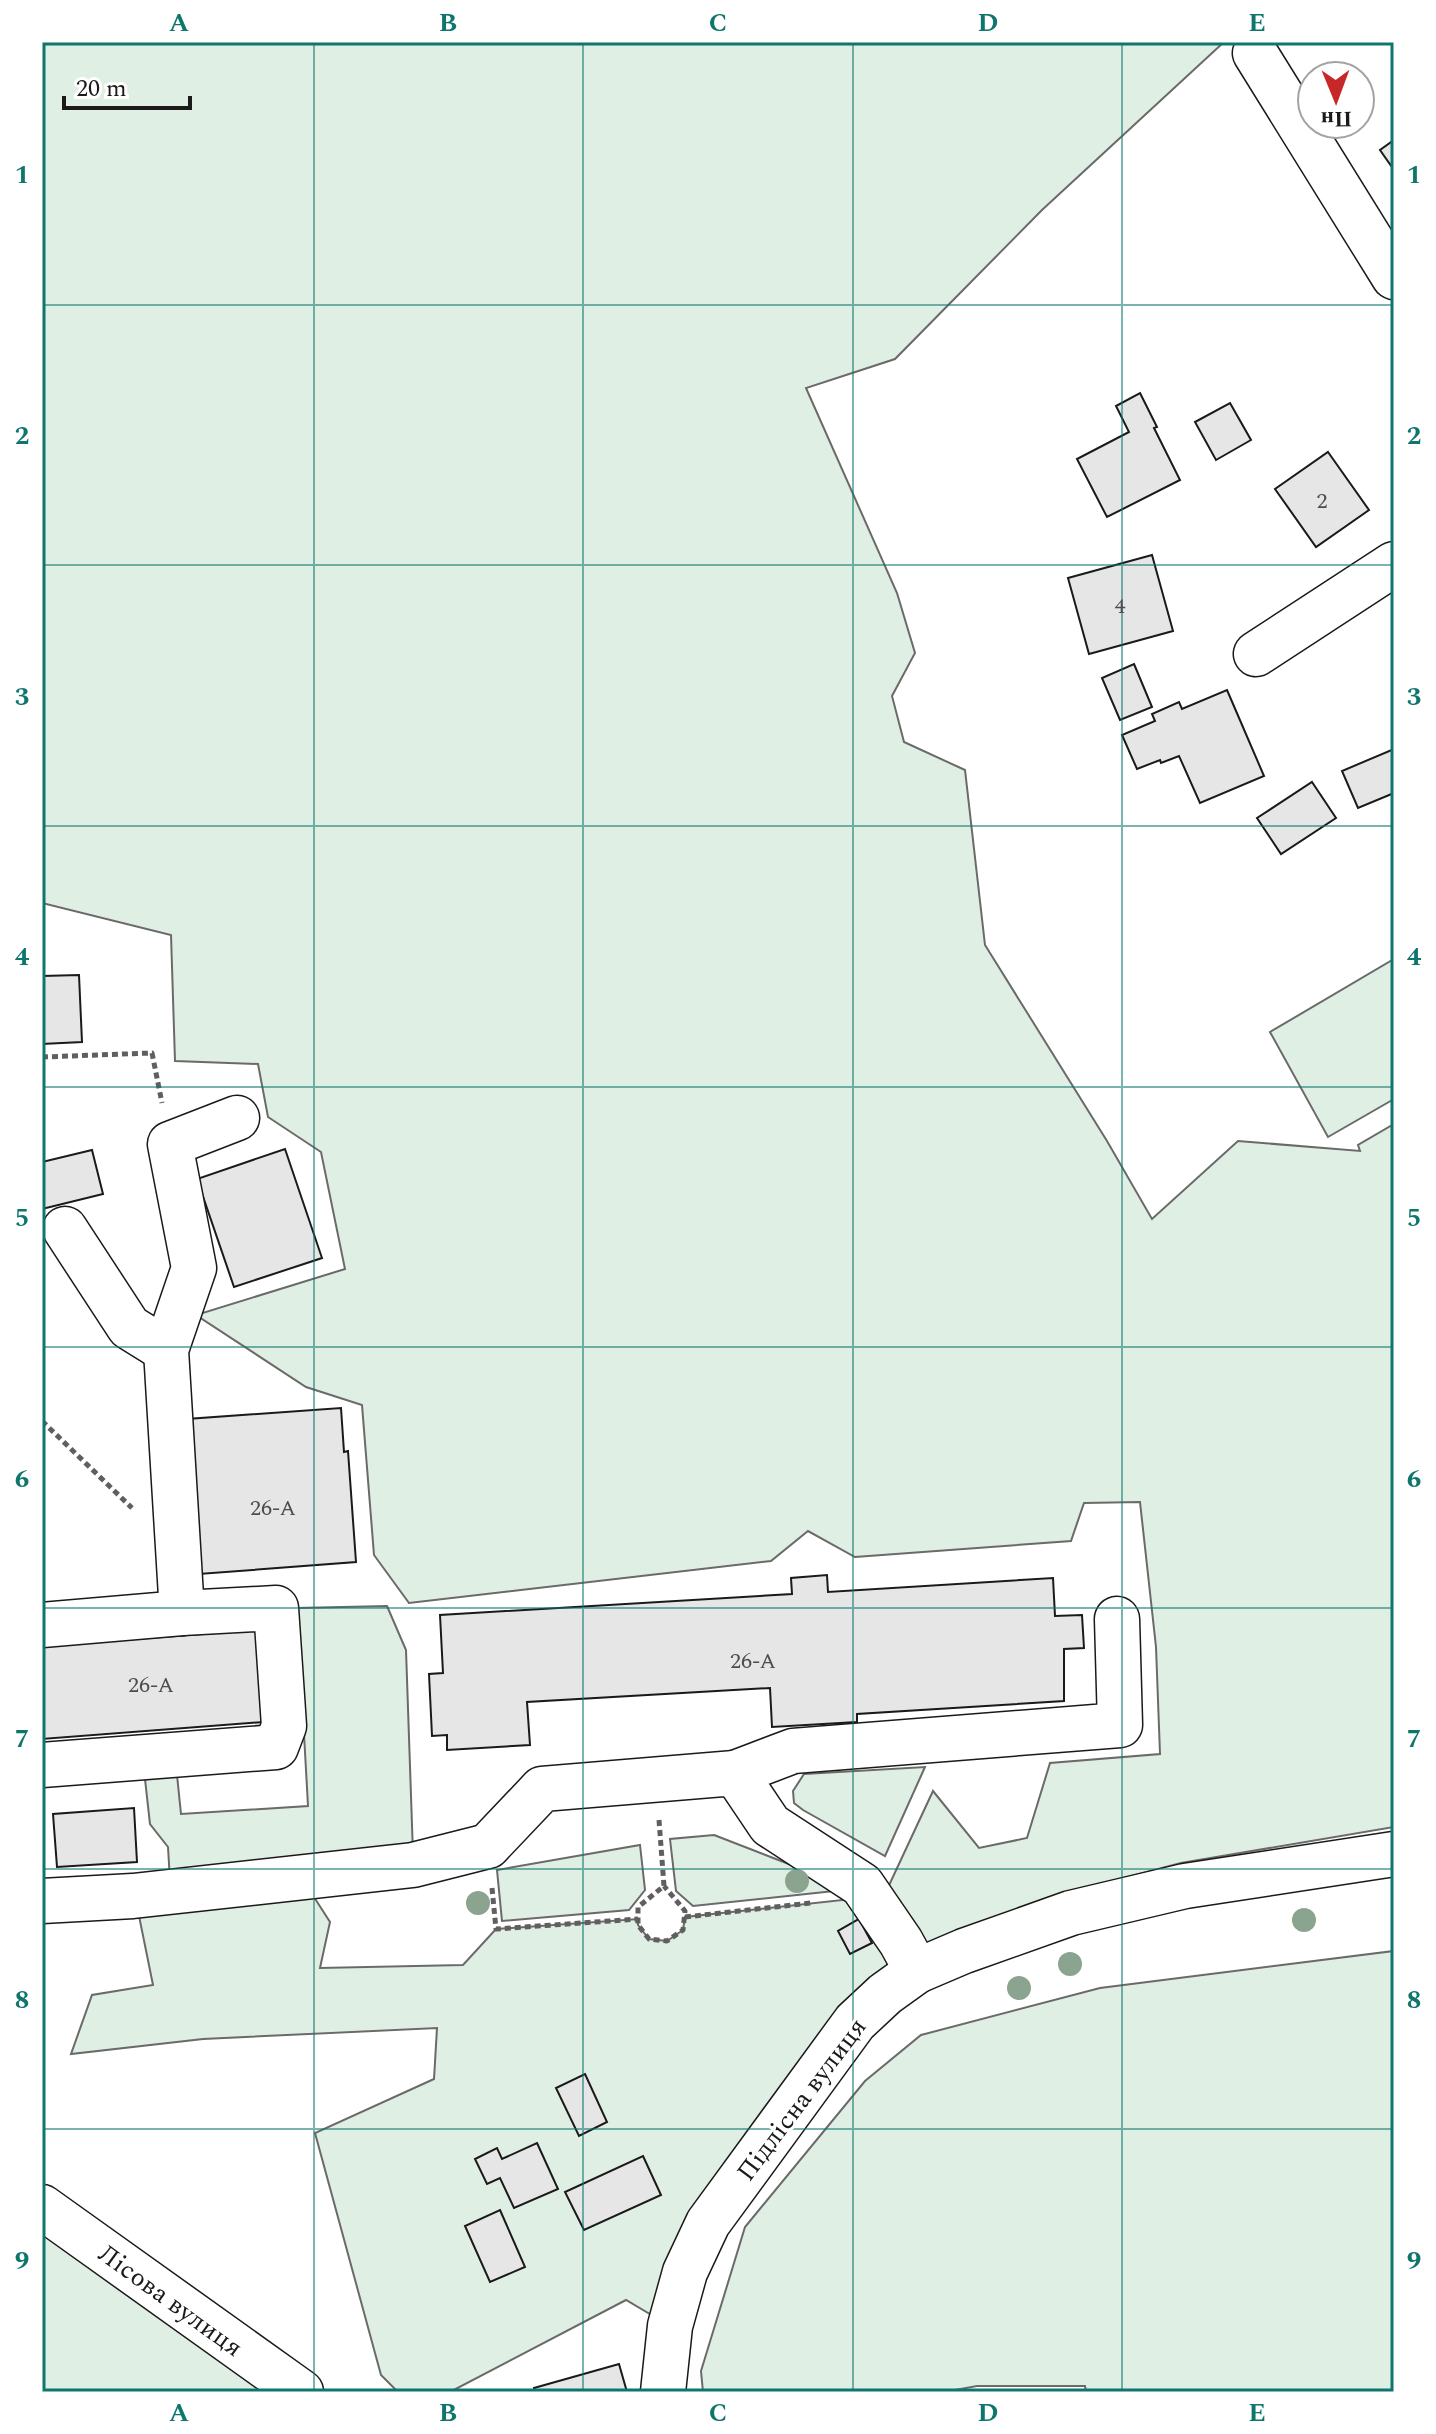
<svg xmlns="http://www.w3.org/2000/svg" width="1436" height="2434" font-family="Spectral,serif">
  <rect width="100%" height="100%" fill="#fff"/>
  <g fill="#e0efe3" stroke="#6a6a6a" stroke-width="2">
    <path d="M 42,42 L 1224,42 L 1042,210 L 895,359 L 806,388 L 897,593 L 915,653 L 892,696 L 904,742 L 965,770 L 985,945 L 1107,1141 L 1152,1219 L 1238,1141 L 1360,1151 L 1358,1145 L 1394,1124 L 1394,1827 L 1181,1863 L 1044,1899 L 918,1949 L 901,1961 L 855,2022 L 670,2326 L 626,2300 L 450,2392 L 398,2392 L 381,2375 L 315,2133 L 434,2079 L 437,2028 L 203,2039 L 71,2054 L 92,1995 L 153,1985 L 138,1911 L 312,1894 L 330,1922 L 320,1968 L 463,1965 L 496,1929 L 638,1919 L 638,1925 L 649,1939 L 667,1941 L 683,1930 L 685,1917 L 870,1897 L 878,1909 L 933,1791 L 979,1848 L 1027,1838 L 1050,1763 L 1160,1754 L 1156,1647 L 1140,1502 L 1084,1503 L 1071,1541 L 855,1557 L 808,1531 L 771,1561 L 409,1603 L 374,1555 L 362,1405 L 306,1387 L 196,1315 L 345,1269 L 321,1152 L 268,1117 L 258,1064 L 175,1061 L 171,935 L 42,903 Z"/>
    <path d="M 1394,959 L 1394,1099 L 1328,1137 L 1270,1032 Z"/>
    <path d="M 387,1606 L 406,1650 L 413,1854 L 170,1881 L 168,1847 L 150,1824 L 145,1779 L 177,1775 L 181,1814 L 308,1806 L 297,1608 Z"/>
    <path d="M 925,1767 L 885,1856 L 803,1810 L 794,1803 L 793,1791 L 804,1774 Z"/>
    <path d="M 714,1835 L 853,1889 L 693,1906 L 676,1891 L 670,1839 Z"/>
    <path d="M 640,1845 L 645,1890 L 629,1910 L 502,1921 L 497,1870 Z"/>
    <path d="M 1394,1951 L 1394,2392 L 1086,2392 L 1085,2386 L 977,2386 L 944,2392 L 703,2392 L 701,2371 L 745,2227 L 865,2081 L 921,2035 L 1100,1988 Z"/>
    <path d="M 42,2219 L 266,2392 L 42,2392 Z"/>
  </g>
  <g fill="#e6e6e6" stroke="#1a1a1a" stroke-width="2">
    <path d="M 1394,140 L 1394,170 L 1380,150 Z"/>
    <path d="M 1140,393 L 1157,427 L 1154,428 L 1180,480 L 1107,517 L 1077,459 L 1129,432 L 1116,406 Z"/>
    <path d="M 1230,403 L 1251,440 L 1216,460 L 1195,422 Z"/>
    <path d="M 1328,452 L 1369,510 L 1316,547 L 1275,489 Z"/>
    <path d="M 1152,555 L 1173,631 L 1089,654 L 1068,578 Z"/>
    <path d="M 1134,664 L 1152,707 L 1120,720 L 1102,678 Z"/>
    <path d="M 1227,690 L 1264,776 L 1200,803 L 1179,756 L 1161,763 L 1160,760 L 1137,769 L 1122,735 L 1155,721 L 1152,714 L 1179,702 L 1182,709 Z"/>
    <path d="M 1394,749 L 1394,793 L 1358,808 L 1342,771 Z"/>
    <path d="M 1312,782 L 1336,818 L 1281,854 L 1257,818 Z"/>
    <path d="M 79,975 L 82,1042 L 42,1044 L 42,976 Z"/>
    <path d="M 285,1149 L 322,1258 L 234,1287 L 197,1179 Z"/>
    <path d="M 92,1150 L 103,1194 L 42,1209 L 42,1162 Z"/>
    <path d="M 341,1408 L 344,1452 L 348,1451 L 356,1562 L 199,1574 L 187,1419 Z"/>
    <path d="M 827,1575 L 828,1592 L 1053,1578 L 1055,1616 L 1082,1615 L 1084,1648 L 1064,1649 L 1064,1701 L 857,1714 L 857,1722 L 772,1727 L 770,1688 L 527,1702 L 530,1745 L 447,1750 L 447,1735 L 432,1736 L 429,1674 L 443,1673 L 440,1615 L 792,1594 L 791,1578 Z"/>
    <path d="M 257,1630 L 263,1722 L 42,1739 L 42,1646 Z"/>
    <path d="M 134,1808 L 137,1862 L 57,1867 L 53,1814 Z"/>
    <path d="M 859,1919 L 872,1943 L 850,1954 L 838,1931 Z"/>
    <path d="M 585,2074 L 607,2122 L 579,2136 L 556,2088 Z"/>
    <path d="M 537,2143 L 558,2189 L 514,2208 L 500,2178 L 487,2184 L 475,2159 L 497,2148 L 502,2159 Z"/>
    <path d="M 643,2156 L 661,2195 L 584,2230 L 565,2192 Z"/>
    <path d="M 500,2210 L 525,2267 L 490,2282 L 465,2226 Z"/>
    <path d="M 619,2364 L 627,2392 L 535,2392 L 534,2388 Z"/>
  </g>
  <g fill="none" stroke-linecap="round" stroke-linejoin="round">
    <defs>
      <g id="minor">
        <path d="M 1255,53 L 1394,277"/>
        <path d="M 1256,654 L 1394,564"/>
        <path d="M 65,1229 L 129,1327 L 166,1350"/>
        <path d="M 42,1625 L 182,1613"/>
        <path d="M 42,1765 L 276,1747 L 284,1726 L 276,1608 L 182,1613 L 166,1350 L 194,1268 L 170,1144 L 237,1118"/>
        <path d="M 735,1773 L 793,1751 L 1120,1725 L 1117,1619"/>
        <path d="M 42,1901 L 133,1896 L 413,1865 L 488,1846 L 542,1789 L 735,1773 L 770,1825 L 862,1885 L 901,1942 L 917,1971"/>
        <path d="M 42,2207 L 301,2392"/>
        <path d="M 663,2392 L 670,2326 L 685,2272 L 708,2223 L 855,2022 L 885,1994 L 917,1971 L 964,1951 L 1071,1913 L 1185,1886 L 1394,1854"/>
      </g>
    </defs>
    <use href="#minor" stroke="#1a1a1a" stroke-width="47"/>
    <g stroke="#5f5f5f" stroke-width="5" stroke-dasharray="6 4" stroke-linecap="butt">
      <path d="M 42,1057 L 152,1053 L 162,1103"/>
      <path d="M 42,1421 L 132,1508"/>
      <path d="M 659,1820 L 664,1886 L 638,1907 L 638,1925 L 649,1939 L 667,1941 L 683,1930 L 685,1911 L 664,1886"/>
      <path d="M 492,1888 L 496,1929 L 638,1919"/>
      <path d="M 685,1917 L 811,1903"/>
    </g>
    <use href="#minor" stroke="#fff" stroke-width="44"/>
  </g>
  <g fill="#8aa48f">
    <circle cx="797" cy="1881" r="12"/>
    <circle cx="478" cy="1903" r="12"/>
    <circle cx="1304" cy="1920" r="12"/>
    <circle cx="1070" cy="1964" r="12"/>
    <circle cx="1019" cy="1988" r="12"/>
  </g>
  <path fill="none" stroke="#0f766e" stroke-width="2" stroke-opacity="0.55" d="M 314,42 L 314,2392M 583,42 L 583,2392M 853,42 L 853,2392M 1122,42 L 1122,2392M 42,305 L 1394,305M 42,565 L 1394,565M 42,826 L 1394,826M 42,1087 L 1394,1087M 42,1347 L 1394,1347M 42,1608 L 1394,1608M 42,1869 L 1394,1869M 42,2129 L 1394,2129"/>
  <g text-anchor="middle" stroke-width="6" stroke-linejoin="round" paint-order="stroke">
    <g font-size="22" fill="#4d4d4d">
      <text x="1322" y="508">2</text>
      <text x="1120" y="613">4</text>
      <text x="273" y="1515">26-А</text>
      <text x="753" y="1668">26-А</text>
      <text x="151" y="1692">26-А</text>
    </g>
    <g font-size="26" fill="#1a1a1a" stroke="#fff">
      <text transform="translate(801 2099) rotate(-53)" y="9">Підлісна вулиця</text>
      <text transform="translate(171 2300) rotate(36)" y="9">Лісова вулиця</text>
    </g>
  </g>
  <rect width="1436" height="2434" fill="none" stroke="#ffffff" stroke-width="88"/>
  <g transform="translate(1336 100) rotate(179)"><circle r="38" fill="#ffffff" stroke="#a3a3a3" stroke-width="2"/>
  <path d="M0-6L14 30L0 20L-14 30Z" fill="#c62828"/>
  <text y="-12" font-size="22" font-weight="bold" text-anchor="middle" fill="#1a1a1a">Пн</text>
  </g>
  <path d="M64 96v12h126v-12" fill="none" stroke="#1a1a1a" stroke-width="4"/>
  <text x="76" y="96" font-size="24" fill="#1a1a1a" stroke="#ffffff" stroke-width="6" paint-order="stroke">20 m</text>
  <rect x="44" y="44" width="1348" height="2346" fill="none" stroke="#0f766e" stroke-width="3"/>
  <g font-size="26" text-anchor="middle" font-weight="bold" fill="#0f766e">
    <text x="179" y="31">A</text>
    <text x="448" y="31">B</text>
    <text x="718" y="31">C</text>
    <text x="988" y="31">D</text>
    <text x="1257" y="31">E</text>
    <text x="22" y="183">1</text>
    <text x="1414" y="183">1</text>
    <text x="22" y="444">2</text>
    <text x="1414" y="444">2</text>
    <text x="22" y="705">3</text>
    <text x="1414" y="705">3</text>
    <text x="22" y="965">4</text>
    <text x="1414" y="965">4</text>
    <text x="22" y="1226">5</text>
    <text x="1414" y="1226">5</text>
    <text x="22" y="1487">6</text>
    <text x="1414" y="1487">6</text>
    <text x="22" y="1747">7</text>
    <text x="1414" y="1747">7</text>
    <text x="22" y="2008">8</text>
    <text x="1414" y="2008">8</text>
    <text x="22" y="2269">9</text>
    <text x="1414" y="2269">9</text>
    <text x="179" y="2421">A</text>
    <text x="448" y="2421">B</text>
    <text x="718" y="2421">C</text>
    <text x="988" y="2421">D</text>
    <text x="1257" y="2421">E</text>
  </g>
</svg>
